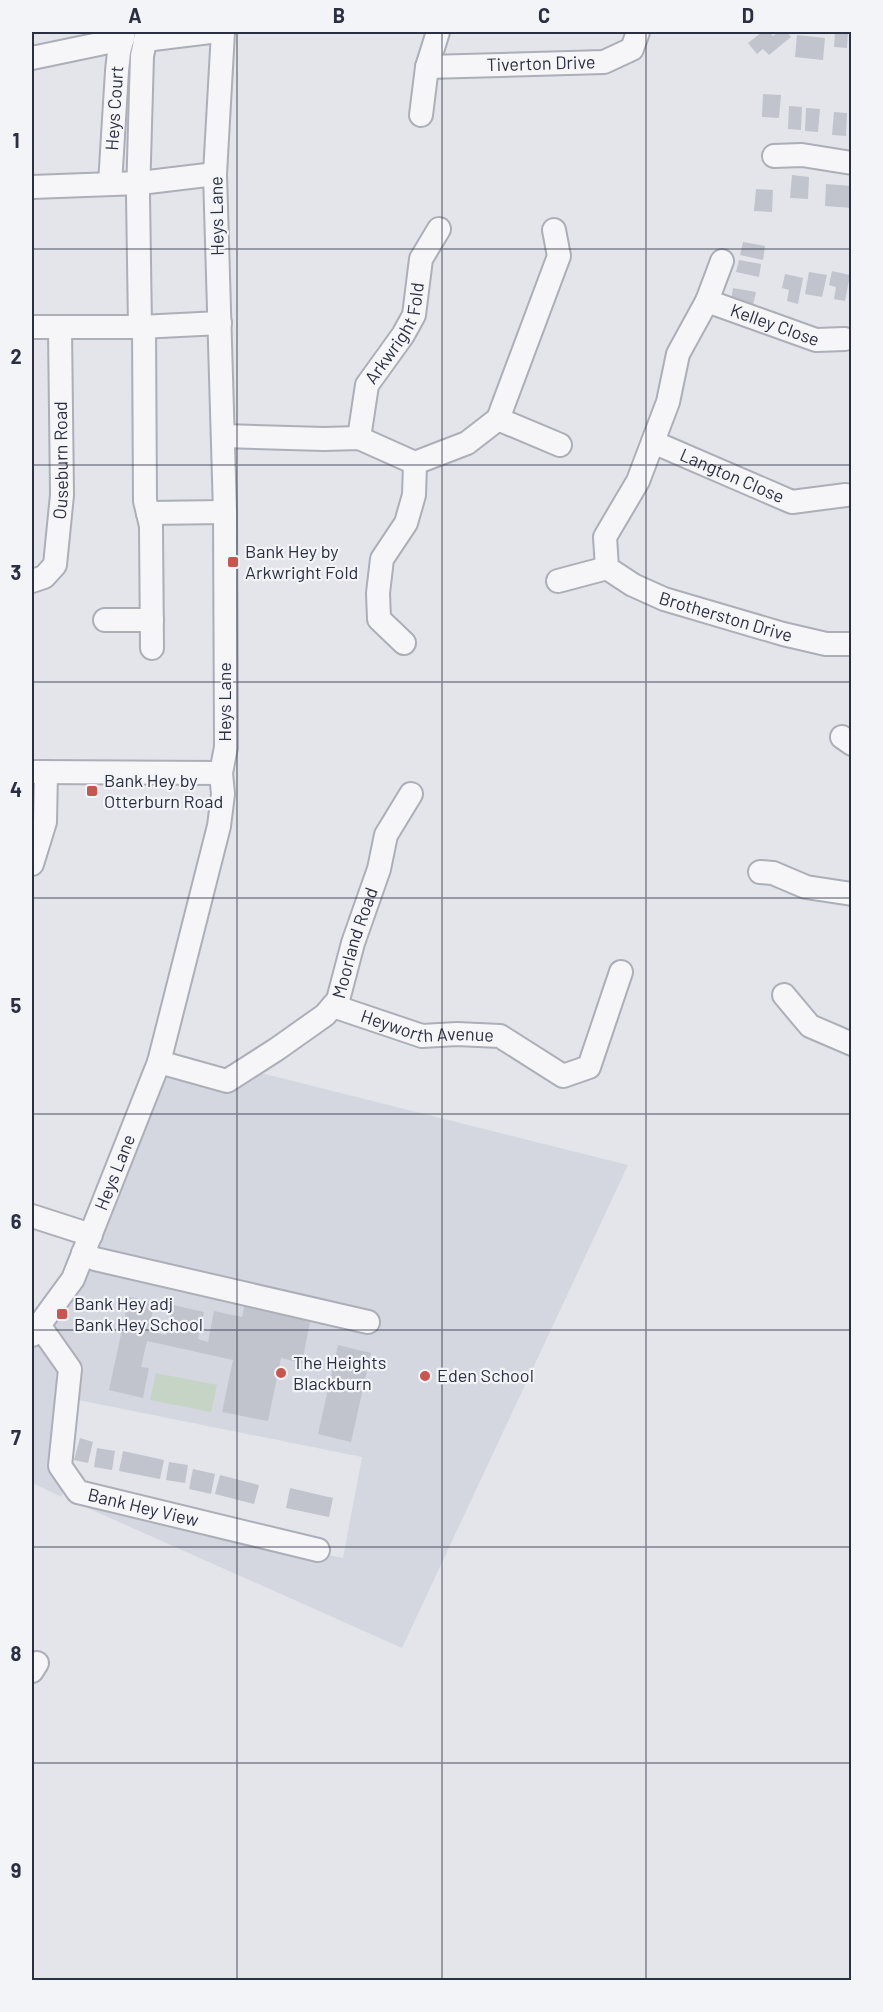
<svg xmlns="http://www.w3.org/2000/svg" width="883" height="2012" font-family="Barlow,sans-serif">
  <rect width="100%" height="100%" fill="#e3e5eb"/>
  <path fill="#d5d7e0" d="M 261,1073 L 628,1165 L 402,1648 L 83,1506 L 343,1558 L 362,1457 L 73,1399 L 62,1497 L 32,1483 L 32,1348 L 95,1259 L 166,1075 Z"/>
  <path fill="#c5d4c5" d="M 156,1373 L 217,1385 L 211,1412 L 150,1400 Z"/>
  <g fill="#c1c3cd">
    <path d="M 762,32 L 770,32 L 773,36 L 778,32 L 787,32 L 791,37 L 769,55 L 763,49 L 757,54 L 748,43 Z"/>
    <path d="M 835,32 L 848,32 L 847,48 L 834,47 Z"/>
    <path d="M 797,35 L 825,38 L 823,60 L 795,57 Z"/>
    <path d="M 763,94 L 781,95 L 779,118 L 762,117 Z"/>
    <path d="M 789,106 L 802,107 L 801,130 L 788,129 Z"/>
    <path d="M 806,108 L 820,109 L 818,132 L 805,131 Z"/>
    <path d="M 834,112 L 847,113 L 846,136 L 832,135 Z"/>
    <path d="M 792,175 L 809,177 L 808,199 L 790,198 Z"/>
    <path d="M 826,184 L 852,186 L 852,208 L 825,206 Z"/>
    <path d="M 756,189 L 773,190 L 772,212 L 754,211 Z"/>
    <path d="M 743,242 L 765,246 L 763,260 L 740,255 Z"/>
    <path d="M 739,260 L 761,264 L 759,277 L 736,272 Z"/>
    <path d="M 832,271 L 850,275 L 845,301 L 834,299 L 836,287 L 829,285 Z"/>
    <path d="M 809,272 L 827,275 L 822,297 L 805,294 Z"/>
    <path d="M 785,274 L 803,278 L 798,304 L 787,301 L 789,290 L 782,288 Z"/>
    <path d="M 733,288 L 756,292 L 753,305 L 731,300 Z"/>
    <path d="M 129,1297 L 155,1302 L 148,1331 L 166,1335 L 173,1305 L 204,1312 L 198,1339 L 208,1342 L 214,1311 L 242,1317 L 245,1303 L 311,1317 L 302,1363 L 281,1358 L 268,1421 L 222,1412 L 233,1360 L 147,1341 L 141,1367 L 149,1368 L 143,1398 L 109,1390 Z"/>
    <path d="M 338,1345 L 371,1353 L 351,1442 L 318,1434 Z"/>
    <path d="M 80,1438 L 93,1442 L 88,1463 L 74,1460 Z"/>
    <path d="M 97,1448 L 115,1451 L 112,1470 L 94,1467 Z"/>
    <path d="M 123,1451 L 164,1460 L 160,1479 L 119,1471 Z"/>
    <path d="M 169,1462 L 188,1465 L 185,1483 L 166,1480 Z"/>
    <path d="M 193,1469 L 215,1474 L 211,1494 L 189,1489 Z"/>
    <path d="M 220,1475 L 259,1485 L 254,1504 L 215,1494 Z"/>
    <path d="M 290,1488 L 333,1498 L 329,1517 L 286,1508 Z"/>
  </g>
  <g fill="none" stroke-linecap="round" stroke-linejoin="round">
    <defs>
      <g id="minor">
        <path d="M 145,40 L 210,32"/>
        <path d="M 32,58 L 123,39"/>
        <path id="s1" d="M 427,67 L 604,62 L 632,49 L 638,32"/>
        <path d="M 421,115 L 427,67 L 438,32"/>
        <path d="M 774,156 L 802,155 L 852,163"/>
        <path id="s2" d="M 110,184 L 117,71 L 119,52 L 124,32"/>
        <path d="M 32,187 L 140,183 L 215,174"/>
        <path id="s3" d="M 722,261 L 707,301 L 678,354 L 668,402 L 638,481 L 605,537 L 607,568 L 633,585 L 664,599 L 783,634 L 826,644 L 852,644"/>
        <path id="s4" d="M 707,301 L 816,340 L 845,339"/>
        <path d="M 32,327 L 140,327 L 220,323"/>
        <path d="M 140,327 L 138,195 L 142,56 L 147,32"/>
        <path d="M 144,327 L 145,501 L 151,526 L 152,648"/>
        <path d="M 498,419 L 560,445"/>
        <path d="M 223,436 L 324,439 L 359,438 L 415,463 L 467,443 L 498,419 L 559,256 L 554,230"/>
        <path id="s5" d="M 359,438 L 367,385 L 403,335 L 414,315 L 421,259 L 439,229"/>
        <path id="s6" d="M 653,442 L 792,502 L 846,495"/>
        <path d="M 148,513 L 225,512"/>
        <path id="s7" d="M 32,581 L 44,577 L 55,565 L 62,495 L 60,328"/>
        <path d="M 558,581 L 607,568"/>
        <path d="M 105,620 L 152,620"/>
        <path d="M 404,643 L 379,619 L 378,593 L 382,559 L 406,523 L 414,495 L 415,463"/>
        <path d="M 842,737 L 852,744"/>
        <path d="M 32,772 L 221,773"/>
        <path d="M 32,864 L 45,822 L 46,772"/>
        <path d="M 760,872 L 773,873 L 806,887 L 852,894"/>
        <path d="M 784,995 L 810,1026 L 852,1044"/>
        <path id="s8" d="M 333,1006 L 422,1036 L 457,1034 L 500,1036 L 563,1076 L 589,1067 L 621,972"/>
        <path id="s9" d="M 159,1062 L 227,1081 L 277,1049 L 325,1015 L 338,1000 L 353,943 L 379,869 L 386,835 L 411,794"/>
        <path d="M 32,1216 L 91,1235"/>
        <path d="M 83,1253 L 95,1259 L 368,1322"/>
        <path id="s10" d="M 39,1325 L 70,1369 L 60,1466 L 78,1492 L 318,1550"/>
        <path id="s11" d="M 32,1335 L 73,1279 L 159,1062 L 219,826 L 223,794 L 221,773 L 226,747 L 225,512 L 215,174 L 223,32"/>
        <path d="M 32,1671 L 37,1663"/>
      </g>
    </defs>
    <use href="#minor" stroke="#acaeb8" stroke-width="26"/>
    <use href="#minor" stroke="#f6f6f9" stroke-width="22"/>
  </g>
  <path fill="none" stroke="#2b2f42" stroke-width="1.5" stroke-opacity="0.55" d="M 237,32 L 237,1980M 442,32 L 442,1980M 646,32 L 646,1980M 32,249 L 852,249M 32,465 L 852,465M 32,682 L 852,682M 32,898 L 852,898M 32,1114 L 852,1114M 32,1330 L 852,1330M 32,1547 L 852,1547M 32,1763 L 852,1763"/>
  <g fill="#ca554e" stroke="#f3f4f8" stroke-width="2">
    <rect x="227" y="556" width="12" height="12" rx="3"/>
    <rect x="86" y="785" width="12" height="12" rx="3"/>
    <rect x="56" y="1308" width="12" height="12" rx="3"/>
    <circle cx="281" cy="1373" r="6"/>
    <circle cx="425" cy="1376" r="6"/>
  </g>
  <g text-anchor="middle" stroke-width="4.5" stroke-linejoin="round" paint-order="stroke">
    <g font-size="18" fill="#2b2f42" stroke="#f3f4f8">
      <text dy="6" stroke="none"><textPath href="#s1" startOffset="114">Tiverton Drive</textPath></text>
      <text dy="6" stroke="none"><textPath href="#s2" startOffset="76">Heys Court</textPath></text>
      <text transform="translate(217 216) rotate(-91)" y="6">Heys Lane</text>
      <text dy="6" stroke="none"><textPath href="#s4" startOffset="72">Kelley Close</textPath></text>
      <text dy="6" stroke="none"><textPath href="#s5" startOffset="114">Arkwright Fold</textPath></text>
      <text dy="6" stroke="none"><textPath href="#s7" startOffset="134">Ouseburn Road</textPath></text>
      <text dy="6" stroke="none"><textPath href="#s6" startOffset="86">Langton Close</textPath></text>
      <text dy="6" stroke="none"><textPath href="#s3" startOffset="462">Brotherston Drive</textPath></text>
      <text transform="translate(225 702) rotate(-90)" y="6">Heys Lane</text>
      <text dy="6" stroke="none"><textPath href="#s9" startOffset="268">Moorland Road</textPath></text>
      <text dy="6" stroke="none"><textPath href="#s8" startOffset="98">Heyworth Avenue</textPath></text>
      <text dy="6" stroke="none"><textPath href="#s11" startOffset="184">Heys Lane</textPath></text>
      <text dy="6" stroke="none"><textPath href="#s10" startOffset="250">Bank Hey View</textPath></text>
    </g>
    <g font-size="18" fill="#2b2f42" stroke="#f3f4f8" text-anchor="start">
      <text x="245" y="558">Bank Hey by<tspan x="245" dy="21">Arkwright Fold</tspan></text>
      <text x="104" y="787">Bank Hey by<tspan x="104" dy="21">Otterburn Road</tspan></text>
      <text x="74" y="1310">Bank Hey adj<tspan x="74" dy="21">Bank Hey School</tspan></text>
      <text x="293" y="1369">The Heights<tspan x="293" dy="21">Blackburn</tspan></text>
      <text x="437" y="1382">Eden School</text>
    </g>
  </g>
  <rect width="883" height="2012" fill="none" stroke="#f3f4f8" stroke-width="66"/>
  <rect x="33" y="33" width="817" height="1946" fill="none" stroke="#2b2f42" stroke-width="2"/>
  <g font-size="20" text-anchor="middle" font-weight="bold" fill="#2b2f42">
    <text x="135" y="23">A</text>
    <text x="339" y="23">B</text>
    <text x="544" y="23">C</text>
    <text x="748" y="23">D</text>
    <text x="16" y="148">1</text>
    <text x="16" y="364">2</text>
    <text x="16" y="580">3</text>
    <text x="16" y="797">4</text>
    <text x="16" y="1013">5</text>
    <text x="16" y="1229">6</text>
    <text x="16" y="1445">7</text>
    <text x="16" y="1661">8</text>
    <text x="16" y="1878">9</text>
  </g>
</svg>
